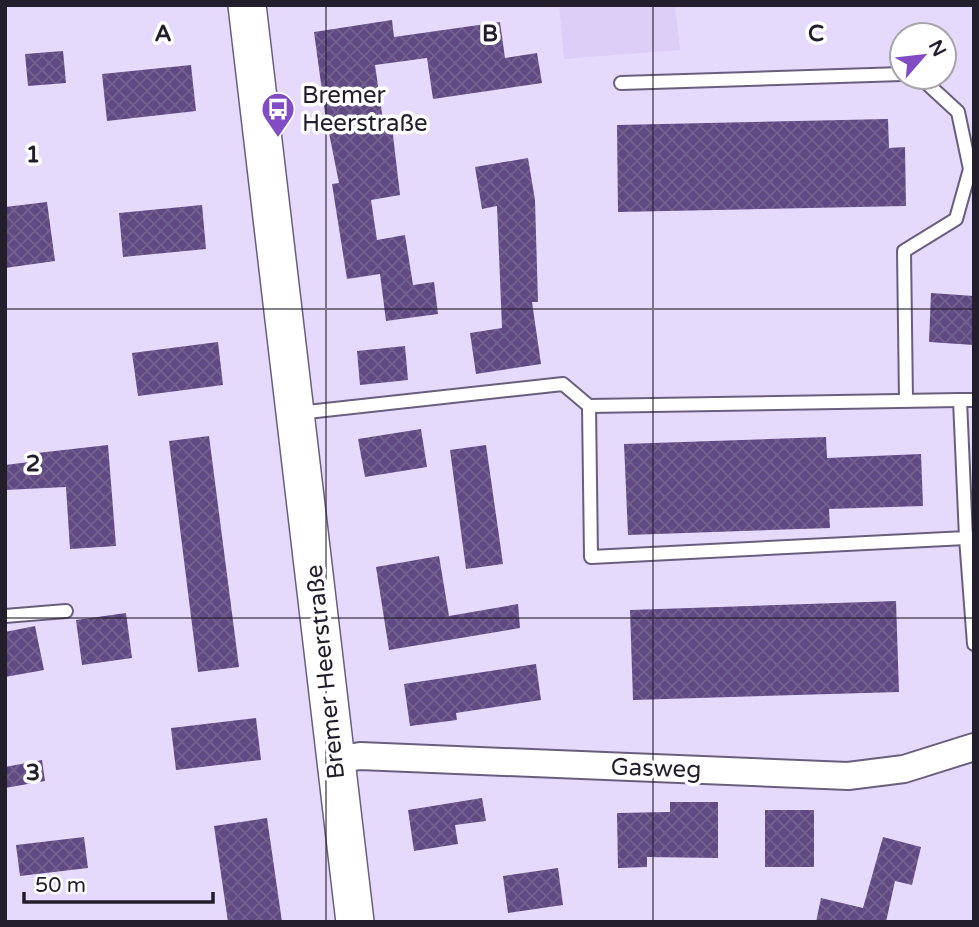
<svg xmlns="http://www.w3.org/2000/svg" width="979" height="927" font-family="'Varela Round',sans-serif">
  <defs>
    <pattern id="building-cross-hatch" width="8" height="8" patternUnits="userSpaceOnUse" patternTransform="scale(1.75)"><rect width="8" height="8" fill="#614a83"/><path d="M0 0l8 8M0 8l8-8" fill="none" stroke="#73618f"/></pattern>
  </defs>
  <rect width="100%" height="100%" fill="#e6dafc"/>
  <path fill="#dccef7" d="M 559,5 L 675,5 L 680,50 L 564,59 Z"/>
  <g fill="url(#building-cross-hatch)">
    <path d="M 392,20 L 394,37 L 500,22 L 505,58 L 537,53 L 542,83 L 433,99 L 427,58 L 375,65 L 383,120 L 391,118 L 400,195 L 371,200 L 377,240 L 405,235 L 413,285 L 434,282 L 438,314 L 386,321 L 380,274 L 347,279 L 332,184 L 339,183 L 325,113 L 314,32 Z"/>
    <path d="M 63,51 L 66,83 L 28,86 L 25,54 Z"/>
    <path d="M 191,65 L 196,111 L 107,121 L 102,74 Z"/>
    <path d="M 888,119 L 889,148 L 905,147 L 906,206 L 618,212 L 617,125 Z"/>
    <path d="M 528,158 L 535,200 L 538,302 L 532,302 L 541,364 L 476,374 L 470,333 L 502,328 L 497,206 L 482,209 L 475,167 Z"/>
    <path d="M 47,202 L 55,261 L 5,268 L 5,207 Z"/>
    <path d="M 202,205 L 206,249 L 123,257 L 119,213 Z"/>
    <path d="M 931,293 L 974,296 L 974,345 L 929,342 Z"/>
    <path d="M 218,342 L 223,385 L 138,396 L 132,353 Z"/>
    <path d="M 405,346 L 408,380 L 360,385 L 357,351 Z"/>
    <path d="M 421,429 L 427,467 L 365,477 L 358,439 Z"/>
    <path d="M 209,436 L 239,667 L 198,672 L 169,441 Z"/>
    <path d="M 826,437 L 827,458 L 921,454 L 923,506 L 829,509 L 830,528 L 628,535 L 624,444 Z"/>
    <path d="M 108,445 L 116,546 L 70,549 L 66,487 L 5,490 L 5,465 L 38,461 L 37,453 Z"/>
    <path d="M 486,445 L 503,564 L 466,569 L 450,450 Z"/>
    <path d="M 439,556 L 449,616 L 518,604 L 520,628 L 389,650 L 376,567 Z"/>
    <path d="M 896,601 L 899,692 L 633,700 L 630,610 Z"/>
    <path d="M 126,613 L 132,658 L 82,665 L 76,620 Z"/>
    <path d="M 35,626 L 44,670 L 5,677 L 5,632 Z"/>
    <path d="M 536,664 L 541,700 L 456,713 L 457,720 L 410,726 L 404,684 Z"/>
    <path d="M 256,718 L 261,760 L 176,770 L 171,728 Z"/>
    <path d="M 42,760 L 45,781 L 5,788 L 5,767 Z"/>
    <path d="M 482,798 L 486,821 L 455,825 L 458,844 L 414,851 L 408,810 Z"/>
    <path d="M 670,802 L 718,802 L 718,858 L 647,857 L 647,867 L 618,868 L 617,813 L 670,812 Z"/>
    <rect x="765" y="810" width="49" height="57"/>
    <path d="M 267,818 L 282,922 L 228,922 L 214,826 Z"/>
    <path d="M 84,837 L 88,868 L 20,876 L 16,845 Z"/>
    <path d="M 883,837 L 921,847 L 912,885 L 895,881 L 886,922 L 816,922 L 821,898 L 863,908 Z"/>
    <path d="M 558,868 L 563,905 L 508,913 L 503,876 Z"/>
  </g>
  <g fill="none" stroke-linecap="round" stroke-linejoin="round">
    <defs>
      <g id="lane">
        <path d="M 621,83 L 902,74"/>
        <path d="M 906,400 L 904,251 L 956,219 L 970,169 L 958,112 L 920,77"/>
        <path d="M 589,406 L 591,557 L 966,538 L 960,400 L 974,400"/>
        <path d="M 298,413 L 563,384 L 589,406 L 960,400"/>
        <path d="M 973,538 L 966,538 L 974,644"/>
        <path d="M 5,616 L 66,611"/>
      </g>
      <path id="street" d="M 335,760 L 360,756 L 848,776 L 904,769 L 974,747"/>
      <path id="secondary" d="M 247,5 L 355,922"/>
    </defs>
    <use href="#lane" stroke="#695f7d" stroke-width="16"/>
    <use href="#street" stroke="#695f7d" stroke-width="30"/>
    <use href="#secondary" stroke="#695f7d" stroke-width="40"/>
    <use href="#lane" stroke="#fff" stroke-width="12"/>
    <use href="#street" stroke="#fff" stroke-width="26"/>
    <use href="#secondary" stroke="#fff" stroke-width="37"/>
  </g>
  <path fill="none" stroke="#231e2b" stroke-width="2" stroke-opacity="0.55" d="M 326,5 L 326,922M 653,5 L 653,922M 5,309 L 974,309M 5,618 L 974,618"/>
  <defs>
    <symbol id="bus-pin" viewBox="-11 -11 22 30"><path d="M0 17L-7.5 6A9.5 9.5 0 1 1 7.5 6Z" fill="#824dc4" stroke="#fff"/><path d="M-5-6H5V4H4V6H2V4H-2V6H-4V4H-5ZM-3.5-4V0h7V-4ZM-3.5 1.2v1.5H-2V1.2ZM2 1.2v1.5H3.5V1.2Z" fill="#fff"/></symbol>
  </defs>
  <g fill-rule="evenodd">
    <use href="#bus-pin" x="259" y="90" width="38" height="52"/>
  </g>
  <g text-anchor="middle" stroke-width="7" stroke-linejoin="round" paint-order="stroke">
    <g font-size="24" fill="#231e2b" stroke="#fff" text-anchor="start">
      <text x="302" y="103">Bremer<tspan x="302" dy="28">Heerstraße</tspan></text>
    </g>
    <g font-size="24" fill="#231e2b" stroke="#fff">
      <text transform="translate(325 672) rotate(-96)" y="8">Bremer Heerstraße</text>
      <text transform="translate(656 768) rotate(2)" y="8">Gasweg</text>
    </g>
  </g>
  <g font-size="23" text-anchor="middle" font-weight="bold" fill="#231e2b" stroke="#fff" stroke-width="7" stroke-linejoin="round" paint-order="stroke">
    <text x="163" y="41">A</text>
    <text x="490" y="41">B</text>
    <text x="816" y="41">C</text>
    <text x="33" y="162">1</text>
    <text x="33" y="471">2</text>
    <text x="33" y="780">3</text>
  </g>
  <rect width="979" height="927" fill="none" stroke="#231e2b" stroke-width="14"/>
  <g transform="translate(923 56) rotate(62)"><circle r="33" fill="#ffffff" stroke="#a7a5aa" stroke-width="2"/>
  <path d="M0-5L12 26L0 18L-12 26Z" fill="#824dc4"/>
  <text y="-10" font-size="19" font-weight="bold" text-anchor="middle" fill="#231e2b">N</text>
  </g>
  <path d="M24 892v10h189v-10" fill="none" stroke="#231e2b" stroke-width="3.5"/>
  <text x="35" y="892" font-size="21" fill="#231e2b" stroke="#ffffff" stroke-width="5" paint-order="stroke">50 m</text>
</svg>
